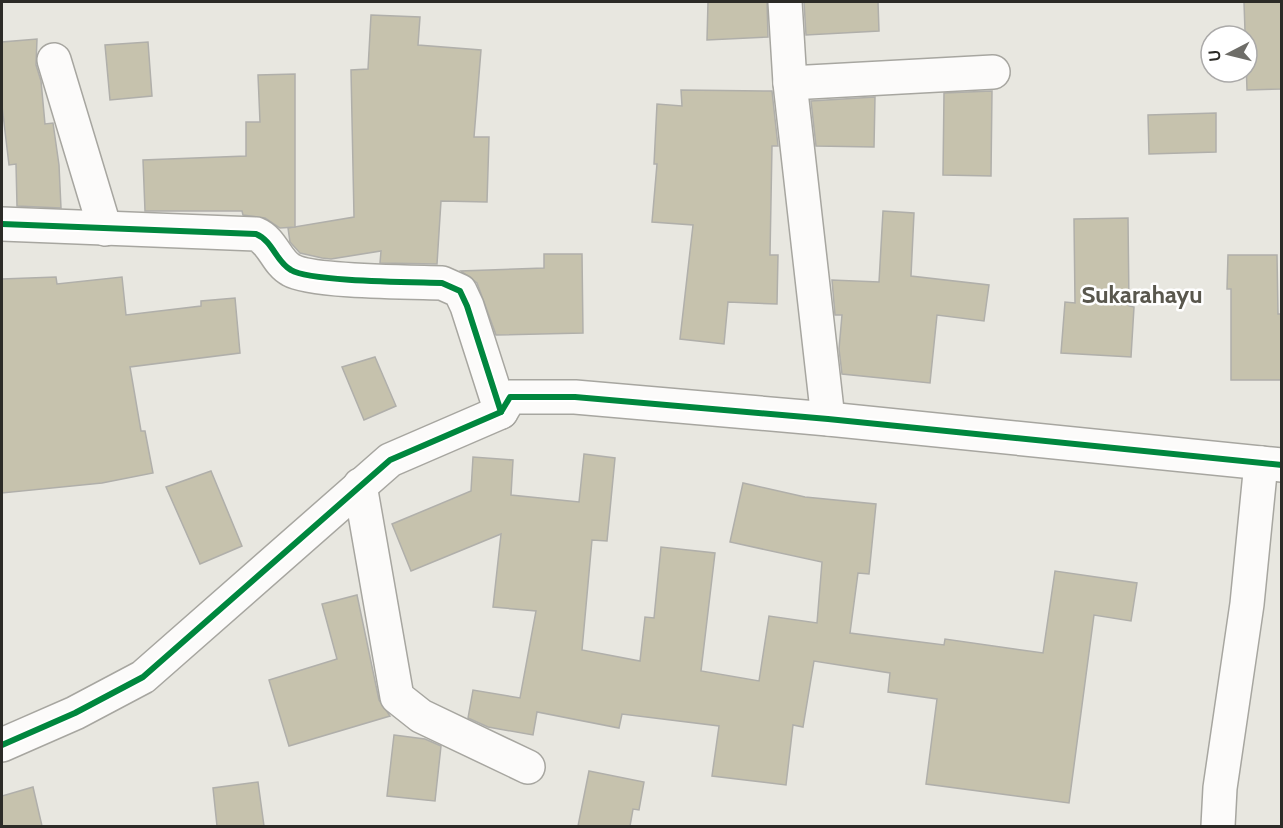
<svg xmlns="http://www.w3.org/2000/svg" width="1283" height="828" font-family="Cabin,sans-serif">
  <rect width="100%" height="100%" fill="#e8e7e0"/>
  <g fill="#c6c2ad" stroke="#b0afaa" stroke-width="1.5">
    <path d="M 708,2 L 767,2 L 768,37 L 707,40 Z"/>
    <path d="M 804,2 L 878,2 L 879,31 L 806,35 Z"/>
    <path d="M 1244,2 L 1281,2 L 1281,89 L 1247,90 Z"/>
    <path d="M 371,15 L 420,17 L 418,45 L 481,50 L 474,137 L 489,137 L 487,202 L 441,201 L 437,264 L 380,263 L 381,251 L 331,259 L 322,258 L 300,253 L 290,242 L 288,228 L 354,217 L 351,70 L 368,69 Z"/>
    <path d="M 37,39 L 36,65 L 41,81 L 45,124 L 53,123 L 59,165 L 61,208 L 17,206 L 16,164 L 9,165 L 2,106 L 2,42 Z"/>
    <path d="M 148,42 L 152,96 L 110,100 L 105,45 Z"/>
    <path d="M 295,74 L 295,227 L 280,228 L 265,218 L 243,215 L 242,211 L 145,211 L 143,160 L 246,156 L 246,122 L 260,122 L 258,75 Z"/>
    <path d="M 681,90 L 772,91 L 778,146 L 772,146 L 770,255 L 778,255 L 777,304 L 728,302 L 724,344 L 680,339 L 693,225 L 652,222 L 657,164 L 654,164 L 657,104 L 682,106 Z"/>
    <path d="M 992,91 L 991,176 L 943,175 L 944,93 Z"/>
    <path d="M 875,97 L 874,147 L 816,146 L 811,101 Z"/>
    <path d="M 1216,113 L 1216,152 L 1149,154 L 1148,115 Z"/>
    <path d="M 883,211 L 914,213 L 911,276 L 989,285 L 984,321 L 937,315 L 930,383 L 842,374 L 839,349 L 842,315 L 835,315 L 832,280 L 879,282 Z"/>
    <path d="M 1128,218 L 1129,306 L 1134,307 L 1131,357 L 1061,353 L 1065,302 L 1075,303 L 1074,219 Z"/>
    <path d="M 544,254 L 582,254 L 583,333 L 496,335 L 477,283 L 461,271 L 544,268 Z"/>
    <path d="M 1228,255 L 1277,255 L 1278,314 L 1281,314 L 1281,380 L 1231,380 L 1231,289 L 1227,289 Z"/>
    <path d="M 56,277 L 57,284 L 122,277 L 126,315 L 201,306 L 201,301 L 235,298 L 240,353 L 130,367 L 141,431 L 145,431 L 153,473 L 102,483 L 2,493 L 2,279 Z"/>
    <path d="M 375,357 L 396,406 L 364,420 L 342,367 Z"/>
    <path d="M 584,454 L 615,458 L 607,541 L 592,540 L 582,650 L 640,661 L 645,617 L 654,618 L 661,547 L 715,553 L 701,671 L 759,681 L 769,616 L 817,623 L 822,562 L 730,542 L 743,483 L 805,497 L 876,504 L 869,574 L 858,573 L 850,633 L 944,645 L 945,639 L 1043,653 L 1055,571 L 1137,583 L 1131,621 L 1094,615 L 1069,803 L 926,784 L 937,699 L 888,692 L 890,673 L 814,661 L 803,727 L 793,725 L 786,785 L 712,776 L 719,726 L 622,714 L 619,728 L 537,712 L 533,735 L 488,727 L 468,718 L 473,690 L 520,698 L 536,611 L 493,607 L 501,534 L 411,571 L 392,524 L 471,491 L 473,457 L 513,460 L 511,495 L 579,502 Z"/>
    <path d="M 211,471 L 242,546 L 200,564 L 166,487 Z"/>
    <path d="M 357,595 L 379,700 L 390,716 L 289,746 L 269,680 L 337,659 L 322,604 Z"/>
    <path d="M 394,735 L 425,739 L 441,746 L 435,801 L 387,796 Z"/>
    <path d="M 589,771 L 644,782 L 639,810 L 633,809 L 630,826 L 578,826 Z"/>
    <path d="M 258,782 L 264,826 L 217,826 L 213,788 Z"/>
    <path d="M 33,787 L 42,826 L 2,826 L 2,796 Z"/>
  </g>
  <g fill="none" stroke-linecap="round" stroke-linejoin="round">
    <defs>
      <g id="street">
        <path d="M 785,2 L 790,83 L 828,419"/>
        <path d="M 54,60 L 105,229"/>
        <path d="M 790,83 L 993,72"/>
        <path d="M 2,224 L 256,234 C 273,241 276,262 291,270 C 311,282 413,282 442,283 L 460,291 L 467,306 L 501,412"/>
        <path d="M 360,485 L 397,697 L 421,716 L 528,767"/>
        <path d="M 1218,826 L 1220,788 L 1247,604 L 1261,463"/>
      </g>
      <path id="secondary" d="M 2,745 L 75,713 L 143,677 L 390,460 L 501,412 L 510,397 L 575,397 L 828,419 L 1282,465"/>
    </defs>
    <use href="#street" stroke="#a7a6a0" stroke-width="36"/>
    <use href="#secondary" stroke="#a7a6a0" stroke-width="36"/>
    <use href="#street" stroke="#fcfbfa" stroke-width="33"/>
    <use href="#secondary" stroke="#fcfbfa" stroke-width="33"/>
    <defs>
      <g id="cycleway">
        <path d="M 2,224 L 256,234 C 273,241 276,262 291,270 C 311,282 413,282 442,283 L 460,291 L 467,306 L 501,412"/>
        <path d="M 2,745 L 75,713 L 143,677 L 390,460 L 501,412 L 510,397 L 575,397 L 828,419 L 1282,465"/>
      </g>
    </defs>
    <use href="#cycleway" stroke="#fff" stroke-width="10"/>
    <use href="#cycleway" stroke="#00873e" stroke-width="6"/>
  </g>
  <g text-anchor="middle" stroke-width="5" stroke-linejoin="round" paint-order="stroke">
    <g font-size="24" font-weight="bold" fill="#59574d" stroke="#fff">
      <text x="1142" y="303">Sukarahayu</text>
    </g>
  </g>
  <rect width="1283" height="828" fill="none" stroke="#2c2b27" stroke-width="6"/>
  <g transform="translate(1229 54) rotate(263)"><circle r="28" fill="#ffffff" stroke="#abaaa9" stroke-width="1.5"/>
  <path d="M0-4.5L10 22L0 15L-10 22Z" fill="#6e6d68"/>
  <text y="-9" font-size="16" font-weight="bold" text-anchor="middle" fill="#2c2b27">U</text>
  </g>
</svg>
